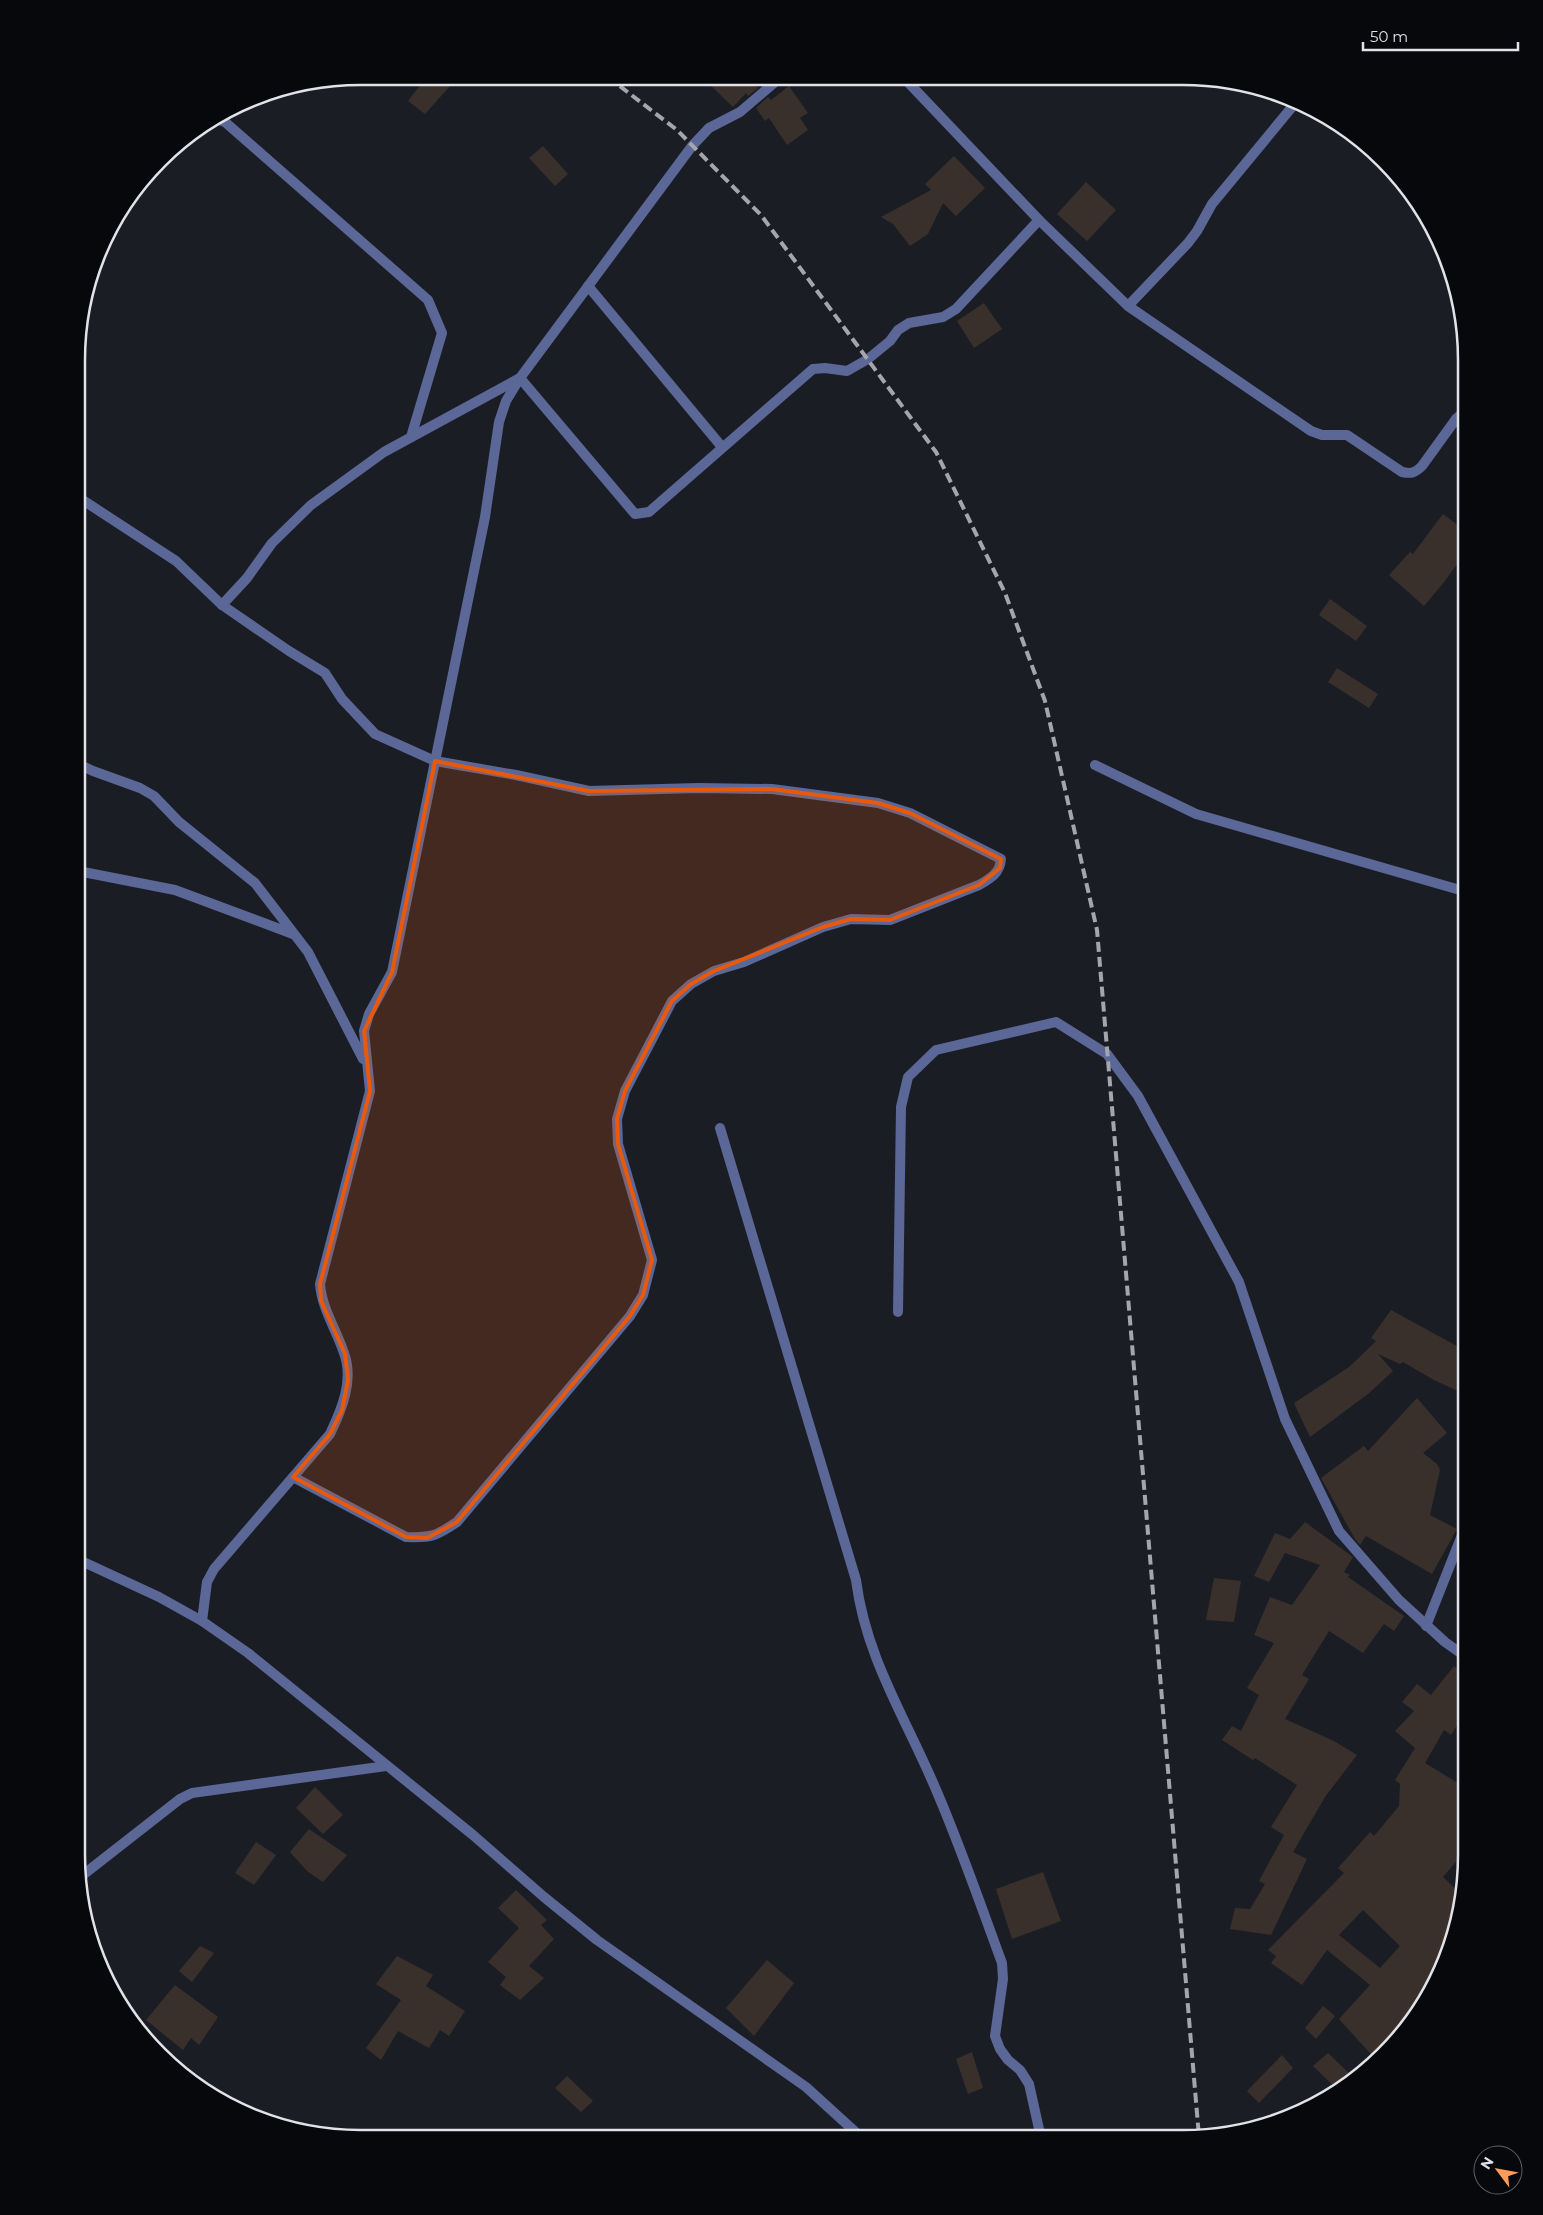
<svg xmlns="http://www.w3.org/2000/svg" width="1543" height="2215" font-family="Montserrat,sans-serif">
  <rect width="100%" height="100%" fill="#1b1d25"/>
  <g fill="#39302b" fill-rule="evenodd">
    <path d="M 427,76 L 458,77 L 425,114 L 408,101 Z"/>
    <path d="M 702,77 L 761,77 L 754,84 L 758,88 L 748,96 L 746,93 L 733,107 Z"/>
    <path d="M 789,86 L 808,113 L 800,118 L 808,130 L 787,145 L 769,118 L 765,121 L 756,108 L 768,97 L 771,100 Z"/>
    <path d="M 543,146 L 568,174 L 555,186 L 529,158 Z"/>
    <path d="M 954,156 L 985,188 L 956,216 L 943,203 L 928,234 L 910,246 L 893,224 L 881,217 L 931,190 L 925,184 Z"/>
    <path d="M 1086,182 L 1116,210 L 1087,241 L 1057,214 Z"/>
    <path d="M 984,303 L 1002,329 L 974,348 L 957,321 Z"/>
    <path d="M 1443,514 L 1467,532 L 1467,551 L 1444,582 L 1424,606 L 1389,575 L 1410,552 L 1413,554 Z"/>
    <path d="M 1330,599 L 1367,626 L 1356,641 L 1319,615 Z"/>
    <path d="M 1337,668 L 1378,694 L 1369,708 L 1328,682 Z"/>
    <path d="M 1391,1310 L 1466,1351 L 1466,1395 L 1434,1380 L 1403,1362 L 1400,1364 L 1378,1354 L 1393,1371 L 1368,1394 L 1310,1437 L 1294,1403 L 1349,1367 L 1368,1349 L 1376,1341 L 1371,1338 Z"/>
    <path d="M 1417,1398 L 1447,1433 L 1423,1453 L 1437,1464 L 1440,1470 L 1430,1515 L 1457,1529 L 1432,1574 L 1366,1536 L 1360,1545 L 1355,1539 L 1321,1478 L 1364,1446 L 1368,1451 Z"/>
    <path d="M 1305,1522 L 1353,1557 L 1344,1572 L 1350,1575 L 1348,1577 L 1404,1616 L 1394,1631 L 1384,1624 L 1363,1653 L 1329,1631 L 1302,1675 L 1309,1679 L 1285,1719 L 1334,1741 L 1357,1755 L 1325,1797 L 1293,1852 L 1307,1859 L 1271,1935 L 1230,1929 L 1235,1908 L 1250,1909 L 1265,1884 L 1259,1881 L 1284,1835 L 1271,1827 L 1297,1785 L 1255,1758 L 1253,1760 L 1222,1740 L 1232,1726 L 1241,1731 L 1259,1695 L 1247,1688 L 1274,1643 L 1254,1635 L 1270,1597 L 1292,1605 L 1320,1565 L 1285,1553 L 1269,1582 L 1254,1576 L 1275,1533 L 1290,1539 Z"/>
    <path d="M 1214,1578 L 1241,1581 L 1234,1622 L 1206,1620 Z"/>
    <path d="M 1454,1666 L 1466,1676 L 1466,1711 L 1451,1735 L 1444,1730 L 1425,1763 L 1466,1788 L 1466,1850 L 1443,1877 L 1462,1895 L 1451,1947 L 1439,1972 L 1416,1999 L 1423,2005 L 1419,2013 L 1377,2061 L 1339,2019 L 1370,1985 L 1327,1950 L 1302,1985 L 1271,1963 L 1276,1956 L 1268,1950 L 1344,1873 L 1338,1868 L 1370,1832 L 1374,1836 L 1399,1806 L 1400,1784 L 1395,1780 L 1415,1748 L 1395,1731 L 1414,1711 L 1402,1702 L 1417,1684 L 1431,1695 ZM 1363,1910 L 1400,1946 L 1380,1968 L 1339,1935 Z"/>
    <path d="M 315,1787 L 343,1815 L 323,1834 L 296,1808 Z"/>
    <path d="M 309,1829 L 347,1855 L 323,1882 L 307,1871 L 290,1852 Z"/>
    <path d="M 256,1842 L 276,1855 L 254,1885 L 235,1873 Z"/>
    <path d="M 1043,1872 L 1061,1921 L 1012,1939 L 996,1889 Z"/>
    <path d="M 516,1890 L 547,1920 L 541,1925 L 554,1939 L 529,1966 L 544,1978 L 520,2000 L 500,1985 L 506,1977 L 488,1962 L 519,1928 L 498,1908 Z"/>
    <path d="M 200,1946 L 214,1953 L 192,1982 L 179,1971 Z"/>
    <path d="M 397,1956 L 433,1975 L 426,1986 L 465,2011 L 449,2036 L 440,2030 L 429,2048 L 398,2031 L 381,2060 L 366,2048 L 401,2000 L 376,1984 Z"/>
    <path d="M 767,1960 L 794,1983 L 754,2036 L 726,2008 Z"/>
    <path d="M 175,1985 L 218,2017 L 199,2045 L 191,2038 L 183,2050 L 146,2020 Z"/>
    <path d="M 1323,2006 L 1335,2016 L 1316,2039 L 1305,2028 Z"/>
    <path d="M 972,2052 L 983,2088 L 968,2094 L 956,2059 Z"/>
    <path d="M 1328,2053 L 1355,2079 L 1338,2090 L 1313,2066 Z"/>
    <path d="M 1282,2055 L 1293,2068 L 1259,2103 L 1247,2091 Z"/>
    <path d="M 567,2076 L 593,2101 L 581,2112 L 555,2088 Z"/>
  </g>
  <g fill="none" stroke-linecap="round" stroke-linejoin="round">
    <g stroke="#5a6797" stroke-width="10">
      <path d="M 904,78 L 1039,220 L 1128,306 L 1311,431 L 1322,435 L 1347,435 L 1402,472 C 1411,474 1415,473 1422,466 L 1456,419 L 1467,409"/>
      <path d="M 219,120 L 225,122 L 428,300 L 442,333 L 411,437"/>
      <path d="M 588,286 L 722,447"/>
      <path d="M 1128,306 L 1188,243 L 1197,231 L 1212,204 L 1297,101"/>
      <path d="M 1456,419 L 1467,432"/>
      <path d="M 78,497 L 176,561 L 222,605 L 289,651 L 325,673 L 342,699 L 375,734 L 435,761 L 516,775 L 589,791 L 698,788 L 772,789 L 878,803 L 910,813 L 1001,859 C 1000,873 991,878 979,885 L 890,920 L 851,919 L 823,927 L 744,962 L 714,971 L 691,984 L 672,1001 L 625,1091 L 617,1119 L 618,1144 L 652,1260 L 643,1295 L 630,1316 L 457,1522 C 436,1536 432,1538 406,1537 L 293,1477"/>
      <path d="M 222,605 L 247,578 L 272,543 L 311,505 L 384,452 L 520,378 L 635,514 L 649,512 L 813,369 L 825,368 L 847,371 L 868,359 L 890,341 L 898,330 L 909,323 L 943,317 L 956,309 L 1039,220"/>
      <path d="M 78,764 L 93,771 L 140,788 L 154,796 L 179,822 L 255,883 L 308,952 L 363,1059"/>
      <path d="M 1095,765 L 1196,814 L 1467,892"/>
      <path d="M 78,871 L 175,890 L 293,934"/>
      <path d="M 720,1128 L 856,1580 C 866,1659 907,1720 937,1792 C 961,1848 981,1906 1002,1963 L 1003,1979 L 995,2036 L 1000,2049 L 1008,2060 L 1020,2070 L 1029,2084 L 1041,2138"/>
      <path d="M 898,1312 L 901,1107 L 908,1077 L 936,1050 L 1056,1022 L 1107,1054 L 1138,1096 L 1239,1282 L 1285,1419 L 1339,1531 L 1399,1600 L 1445,1642 L 1466,1657"/>
      <path d="M 77,1559 L 159,1597 L 202,1621 L 248,1653 L 473,1835 L 544,1897 L 597,1940 L 806,2087 L 862,2138"/>
      <path d="M 202,1621 L 207,1582 L 214,1569 L 330,1434 C 342,1409 354,1380 344,1353 C 336,1329 322,1309 320,1284 L 370,1091 L 364,1031 L 369,1014 L 392,972 L 485,517 L 499,422 L 506,401 L 520,378 L 692,146 L 709,128 L 740,112 L 781,77"/>
      <path d="M 1426,1626 L 1466,1525"/>
      <path d="M 79,1878 L 180,1799 L 192,1793 L 386,1766"/>
    </g>
    <path stroke="#a5a6ad" stroke-width="4" stroke-dasharray="10 5" stroke-linecap="butt" d="M 608,77 L 677,130 L 761,215 L 936,452 L 1005,593 L 1045,701 L 1097,930 L 1199,2137"/>
  </g>
  <path fill="#e8590c" fill-opacity="0.2" stroke="#e8590c" stroke-width="4" stroke-linejoin="round" d="M 435,761 L 589,791 L 772,789 L 878,803 L 910,813 L 1001,859 L 1000,868 L 979,885 L 890,920 L 851,919 L 823,927 L 714,971 L 691,984 L 672,1001 L 625,1091 L 617,1119 L 618,1144 L 652,1260 L 643,1295 L 630,1316 L 457,1522 L 427,1538 L 406,1537 L 293,1477 L 330,1434 L 342,1410 L 348,1380 L 345,1354 L 321,1301 L 320,1284 L 370,1091 L 364,1031 L 392,972 Z"/>
  <path d="M0 0H1543V2215H0ZM360 85H1183A275 275 0 0 1 1458 360V1855A275 275 0 0 1 1183 2130H360A275 275 0 0 1 85 1855V360A275 275 0 0 1 360 85Z" fill="#07080b" fill-rule="evenodd"/>
  <path fill="none" stroke="#e2e3e9" stroke-width="2.5" d="M360 85H1183A275 275 0 0 1 1458 360V1855A275 275 0 0 1 1183 2130H360A275 275 0 0 1 85 1855V360A275 275 0 0 1 360 85Z"/>
  <g transform="translate(1498 2170) rotate(302)"><circle r="24" fill="#07080b" stroke="#5f6064"/>
  <path d="M0-4L9 19L0 12L-9 19Z" fill="#ff9b59"/>
  <text y="-8" font-size="14" font-weight="bold" text-anchor="middle" fill="#e2e3e9">N</text>
  </g>
  <path d="M1363 42v8h155v-8" fill="none" stroke="#e2e3e9" stroke-width="2.5"/>
  <text x="1370" y="42" font-size="15" fill="#e2e3e9" stroke="#07080b" stroke-width="4" paint-order="stroke">50 m</text>
</svg>
